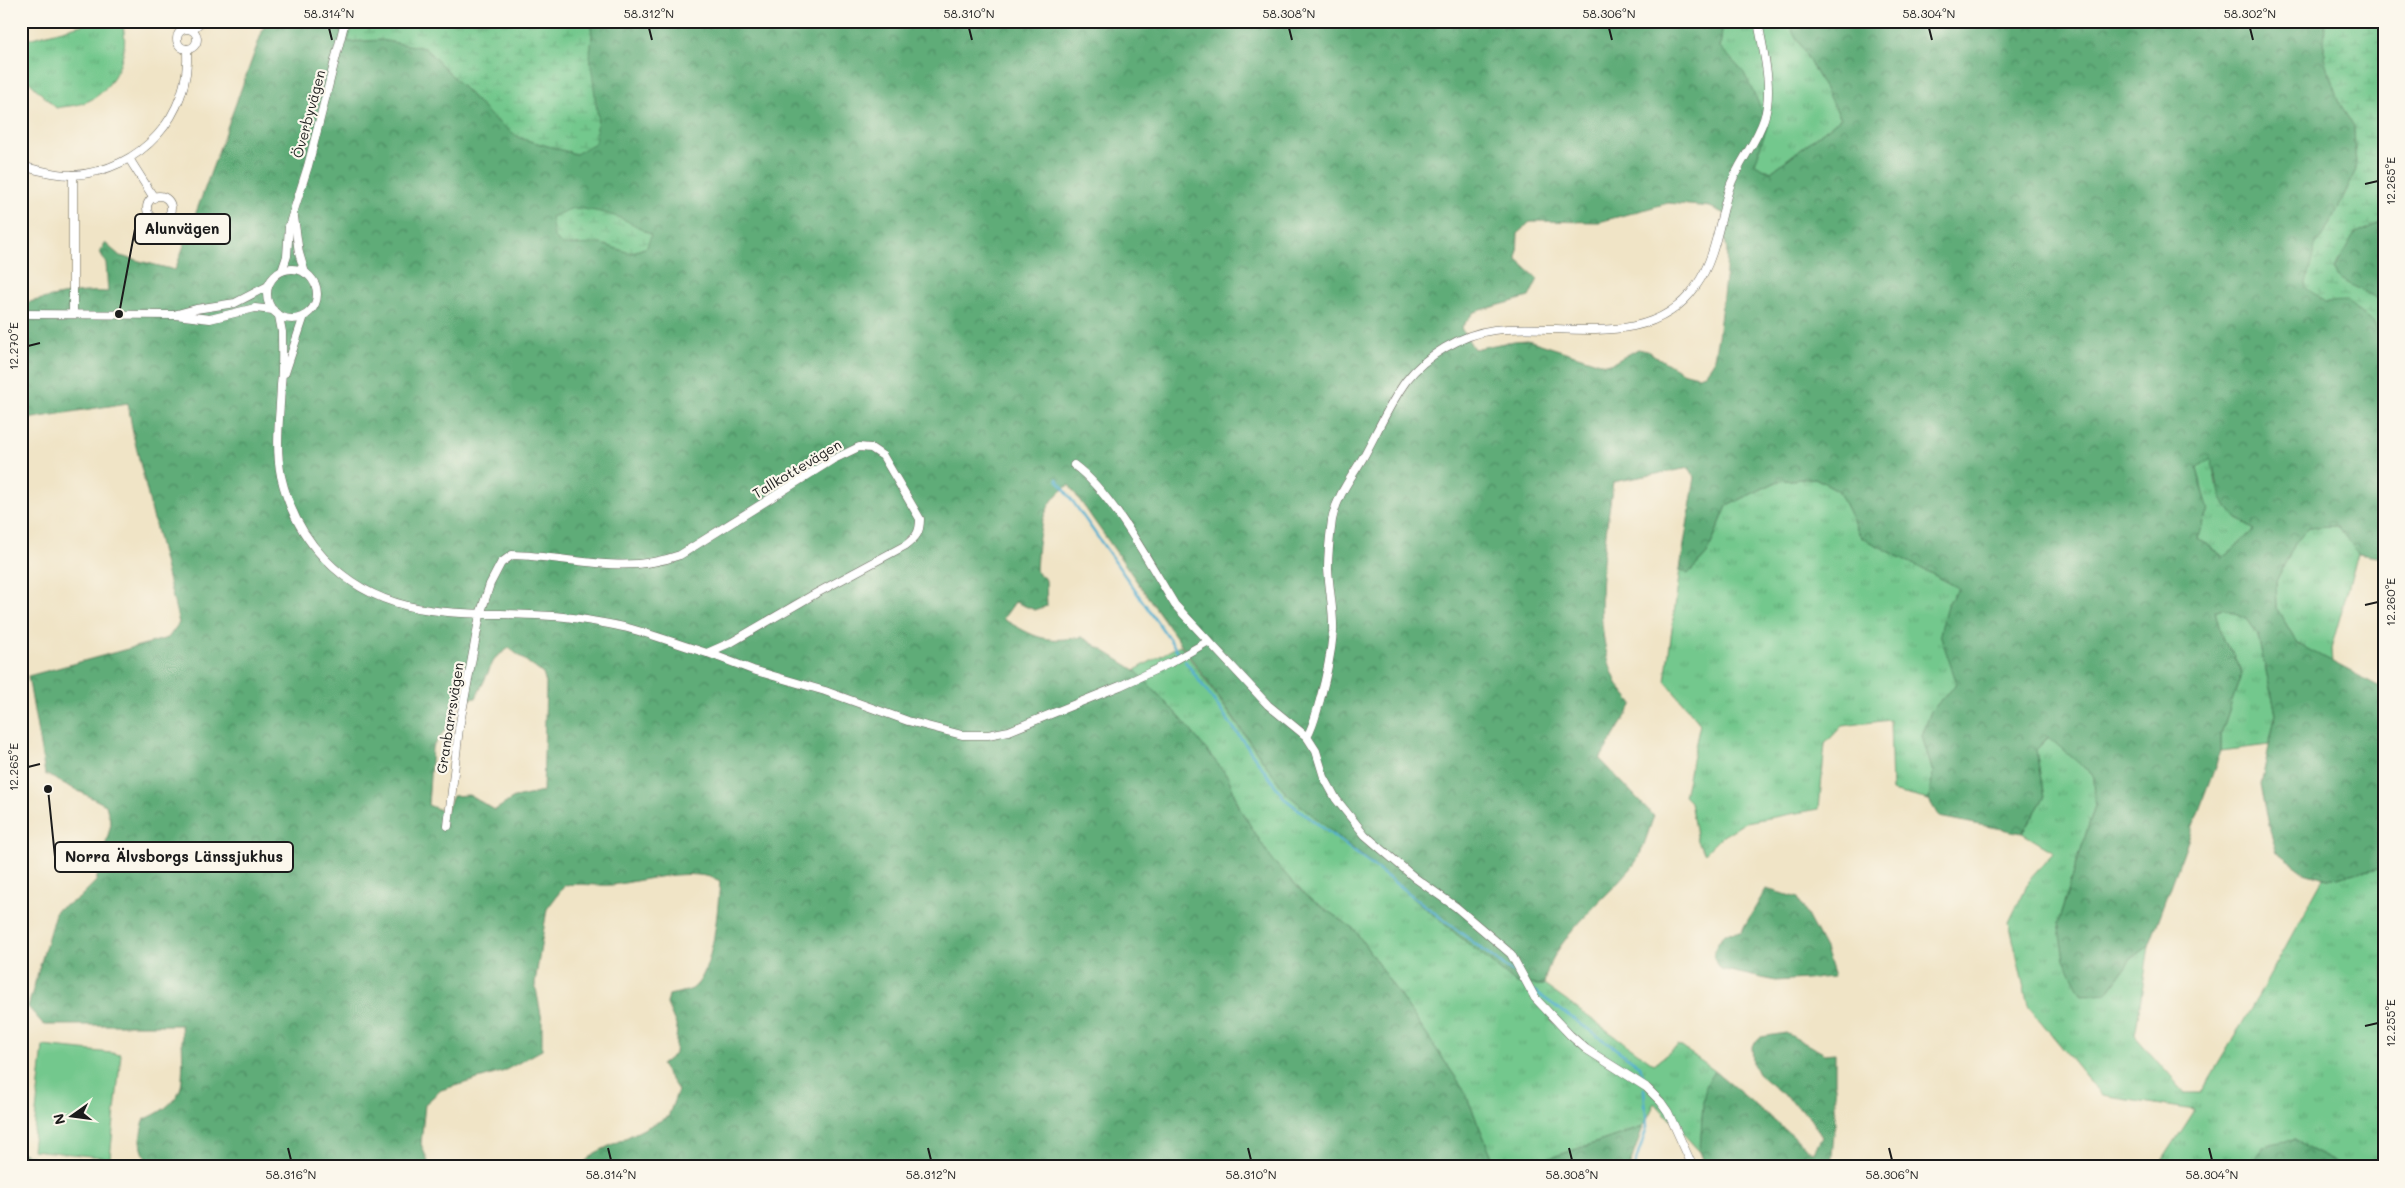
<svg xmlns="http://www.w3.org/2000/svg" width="2405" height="1188" font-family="Mali,sans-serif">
  <defs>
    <pattern id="grass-tufts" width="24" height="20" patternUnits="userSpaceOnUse" patternTransform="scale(1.25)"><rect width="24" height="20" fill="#73c88d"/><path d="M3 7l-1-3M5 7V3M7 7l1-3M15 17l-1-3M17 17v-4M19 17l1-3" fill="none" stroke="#63ab79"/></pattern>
    <pattern id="forest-crowns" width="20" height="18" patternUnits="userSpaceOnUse" patternTransform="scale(1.25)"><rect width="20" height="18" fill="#5eac78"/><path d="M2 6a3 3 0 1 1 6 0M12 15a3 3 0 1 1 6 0" fill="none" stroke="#4d8b62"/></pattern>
    <pattern id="wetland-marsh" width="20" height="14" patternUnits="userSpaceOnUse" patternTransform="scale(1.25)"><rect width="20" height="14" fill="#73c88d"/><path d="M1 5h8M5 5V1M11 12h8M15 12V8" fill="none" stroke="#63ab79"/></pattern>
  </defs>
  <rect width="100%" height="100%" fill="#fbf7ec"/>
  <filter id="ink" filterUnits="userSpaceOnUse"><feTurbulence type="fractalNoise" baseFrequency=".02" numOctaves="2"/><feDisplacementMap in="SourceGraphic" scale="10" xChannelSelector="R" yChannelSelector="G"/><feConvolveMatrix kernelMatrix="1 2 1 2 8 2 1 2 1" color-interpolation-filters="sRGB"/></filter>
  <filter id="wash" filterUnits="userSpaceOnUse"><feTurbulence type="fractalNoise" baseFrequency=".0096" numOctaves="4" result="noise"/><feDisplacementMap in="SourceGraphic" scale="20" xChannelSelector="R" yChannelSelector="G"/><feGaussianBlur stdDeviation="1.12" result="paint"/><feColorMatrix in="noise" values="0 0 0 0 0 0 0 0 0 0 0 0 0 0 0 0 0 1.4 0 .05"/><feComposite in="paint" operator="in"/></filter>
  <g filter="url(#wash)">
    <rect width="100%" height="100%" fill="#f0e4c6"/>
    <g fill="url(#grass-tufts)" stroke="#487254">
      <path d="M 108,21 L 121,21 C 133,47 114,92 86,102 C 77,106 66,106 56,108 L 21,74 L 21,41 L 85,24 Z"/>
      <path d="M 1723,21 L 1787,21 L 1841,118 L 1771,172 L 1754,164 L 1720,47 Z"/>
      <path d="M 2211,458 L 2216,483 L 2236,518 L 2255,529 L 2224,557 L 2197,537 L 2209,511 L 2197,469 Z"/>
      <path d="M 1815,478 L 1838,490 L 1861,537 L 1959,588 L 1947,605 L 1957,684 L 1931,711 L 1922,736 L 1933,773 L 1929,800 L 1892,791 L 1890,720 L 1842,726 L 1825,744 L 1819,809 L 1746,822 L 1720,838 L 1705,853 L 1697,841 L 1690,802 L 1684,796 L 1700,724 L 1665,681 L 1680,569 L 1688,574 L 1707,554 L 1727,506 L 1778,481 Z"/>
      <path d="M 2337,526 L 2358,553 L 2331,649 L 2332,663 L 2298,644 L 2277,609 L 2276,581 L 2296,542 L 2309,527 Z"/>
      <path d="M 2223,608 L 2247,619 L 2257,633 L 2276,713 L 2269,745 L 2221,751 L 2221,734 L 2242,672 L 2234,654 L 2223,641 L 2215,611 Z"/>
      <path d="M 1180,645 L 1286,793 L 1517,984 L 1544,985 L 1654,1064 L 1679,1045 L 1715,1071 C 1700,1097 1703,1123 1700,1152 L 1655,1103 L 1643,1127 L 1523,1167 L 1501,1167 L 1495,1164 L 1463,1088 L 1354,929 L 1306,896 L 1272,860 L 1240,809 L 1228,777 L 1184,722 L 1135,670 Z"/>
      <path d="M 2049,737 L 2094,776 L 2095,805 L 2058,923 L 2107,993 L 2131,959 L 2149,946 L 2135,1036 L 2185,1093 L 2201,1093 L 2259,995 L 2323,878 L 2328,879 L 2384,867 L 2384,1167 L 2345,1167 L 2307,1148 L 2295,1140 L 2264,1147 L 2249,1167 L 2158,1167 L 2195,1110 L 2102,1096 L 2028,1006 L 2009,922 L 2031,877 L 2054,852 L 2022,833 L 2044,798 L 2036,750 Z"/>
    </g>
    <g fill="url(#forest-crowns)" stroke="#3d644a" fill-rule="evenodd">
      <path d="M 266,21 L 353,21 L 348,42 L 381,40 L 425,48 L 494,119 L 520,138 L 576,154 L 592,35 L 590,21 L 1723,21 L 1720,47 L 1744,73 L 1768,123 L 1755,164 L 1771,172 L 1841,118 L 1787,21 L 2325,21 L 2324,58 L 2339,102 L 2354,126 L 2356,170 L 2334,217 L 2315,247 L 2325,302 L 2345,300 L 2374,323 L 2384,345 L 2384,557 L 2358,553 L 2337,526 L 2309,527 L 2296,542 L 2276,581 L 2277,609 L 2298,644 L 2384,689 L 2384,867 L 2328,879 L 2304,872 L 2277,852 L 2270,830 L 2261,785 L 2276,713 L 2257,633 L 2247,619 L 2222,608 L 2215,611 L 2223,641 L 2234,654 L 2242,672 L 2221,734 L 2221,751 L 2149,946 L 2131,959 L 2107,993 L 2082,995 L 2064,959 L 2058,923 L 2095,805 L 2094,776 L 2048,737 L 2036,750 L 2044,798 L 2022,833 L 1939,817 L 1929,800 L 1933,773 L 1922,736 L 1931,711 L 1957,684 L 1940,634 L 1947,605 L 1959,588 L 1861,537 L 1838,490 L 1815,478 L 1778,481 L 1727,506 L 1707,554 L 1688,574 L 1680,569 L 1695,477 L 1689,468 L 1613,482 C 1605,542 1589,626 1617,683 C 1621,690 1628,697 1633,704 L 1600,759 L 1654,816 C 1648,831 1643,853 1633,866 C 1607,898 1548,943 1544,985 L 1517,984 L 1286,793 L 1069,485 C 1039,503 1038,540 1036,571 L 1046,580 L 1047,606 L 1035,610 L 1015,602 L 1003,619 C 1037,638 1043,643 1082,637 L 1135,670 L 1184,722 L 1228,777 L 1240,809 L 1272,860 L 1306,896 L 1354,929 L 1463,1088 L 1495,1164 L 1501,1167 L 579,1167 L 595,1153 L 668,1117 L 678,1090 L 661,1065 L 675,1054 L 677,1027 L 667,1004 L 669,995 C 676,993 686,992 692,989 C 714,975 718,905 720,881 C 692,866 643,881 612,885 C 596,886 581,883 565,885 L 547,909 L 535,983 L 542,1020 L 542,1050 L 502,1072 L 441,1090 L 425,1104 L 421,1144 L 430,1167 L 165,1167 L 146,1159 C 139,1144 139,1134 145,1119 C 158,1114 172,1105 179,1092 C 185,1081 182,1039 181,1025 L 44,1025 L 28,1007 L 56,910 L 78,899 L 96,881 L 111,824 L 106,805 L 45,774 L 28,676 L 168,638 L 179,623 L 133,434 L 128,403 L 21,420 L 21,304 C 50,297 78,290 108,292 L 106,263 L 100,252 L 105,243 L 120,256 L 175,270 ZM 1668,203 L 1710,207 L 1729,216 L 1724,233 L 1727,250 L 1726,271 L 1718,337 L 1713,363 L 1705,374 L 1698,376 L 1682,372 L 1647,351 L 1638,349 L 1611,364 L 1600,363 L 1528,340 L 1514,341 L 1474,349 L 1461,328 L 1474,312 L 1529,297 L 1538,279 L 1517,260 L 1518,233 L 1531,221 L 1599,222 ZM 602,244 L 647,247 L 631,253 ZM 2211,459 L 2221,498 L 2236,518 L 2255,529 L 2224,557 L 2197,537 L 2209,511 L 2197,469 ZM 509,648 L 543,674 L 546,683 L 543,792 L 514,798 L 495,810 L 469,795 L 453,796 L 446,812 L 428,805 L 432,748 L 453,719 L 455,700 L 476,698 L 495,658 Z"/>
      <path d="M 2384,221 L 2384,302 L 2338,278 L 2334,269 L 2354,235 Z"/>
      <path d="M 1766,889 L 1798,898 L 1825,949 L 1834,977 L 1776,981 L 1720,969 C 1709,955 1715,947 1724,933 L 1741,932 Z"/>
      <path d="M 1786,1033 L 1825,1054 L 1835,1053 L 1835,1123 L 1831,1167 L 1706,1167 L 1700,1152 L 1703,1101 L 1706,1086 L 1715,1071 L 1813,1153 L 1822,1137 L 1807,1114 L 1758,1074 L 1753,1064 L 1752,1046 L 1761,1037 Z"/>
      <path d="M 1643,1127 L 1629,1167 L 1523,1167 Z"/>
      <path d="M 2296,1140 L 2307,1148 L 2345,1167 L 2249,1167 C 2266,1143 2266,1143 2296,1140 Z"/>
      <path d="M 21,1152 L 58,1167 L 21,1167 Z"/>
    </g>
    <g fill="url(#wetland-marsh)" stroke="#487254">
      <path d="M 353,21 L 590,21 L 592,35 L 590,56 L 598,119 L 595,143 L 576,154 L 520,138 L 494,119 L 425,48 L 381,40 L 348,42 Z"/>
      <path d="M 2325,21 L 2384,21 L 2384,221 L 2354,235 L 2334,269 L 2338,278 L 2384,302 L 2384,345 L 2374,323 L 2346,301 L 2325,302 L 2305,287 L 2315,247 L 2334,217 L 2356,170 L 2354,126 L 2339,102 L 2324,58 Z"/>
      <path d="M 573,208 C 605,211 624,217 651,235 L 647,247 L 630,253 L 602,244 L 562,245 L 554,237 L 551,217 Z"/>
    </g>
    <path fill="#73c88d" stroke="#487254" d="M 43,1046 L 121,1054 L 110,1158 L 32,1150 Z"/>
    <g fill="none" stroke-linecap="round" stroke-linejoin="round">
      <g stroke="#51aed0" stroke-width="2.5">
        <path d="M 1057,479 L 1179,653"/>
        <path d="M 1185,661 L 1285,799 L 1512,972"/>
        <path d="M 1534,991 L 1640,1066 L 1645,1083"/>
        <path d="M 1634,1167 L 1647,1127 L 1644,1089"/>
      </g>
    </g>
  </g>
  <g filter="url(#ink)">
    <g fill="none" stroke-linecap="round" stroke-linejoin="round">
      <defs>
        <g id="street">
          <circle cx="187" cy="39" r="10"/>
          <path d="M 192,30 L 202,21"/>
          <path d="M 130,160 L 154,198"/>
          <path d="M 21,166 C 38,170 57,176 74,175 C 141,170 191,116 187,49"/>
          <circle cx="159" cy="208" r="12"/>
          <path d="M 294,217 L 299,253 L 305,273"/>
          <circle cx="292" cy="294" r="25"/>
          <path d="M 282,271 L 287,256 L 289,226 L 308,166 L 345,21"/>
          <path d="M 21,314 L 175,315 L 210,319 L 255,308 L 273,310"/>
          <path d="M 73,314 L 73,175"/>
          <path d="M 177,314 L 196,309 L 235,303 L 268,286"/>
          <path d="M 279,316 L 282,332 C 282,350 283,368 281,385 C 280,415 275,446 281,476 C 288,507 302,535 324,558 C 396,634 488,605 580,619 C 598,622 618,625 635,630 C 660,637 683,646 707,653 L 732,642 L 813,595 L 906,545 C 916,537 920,533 920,519 L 883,456 L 871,448 L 859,447 L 832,460 L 680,555 C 621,576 571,556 512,555 L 501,563 L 490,584 L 480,615 L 459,728 L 448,826"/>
          <path d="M 285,373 L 304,316"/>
          <path d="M 1074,465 C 1113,494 1149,563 1175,605 L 1268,705 L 1307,737 L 1316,751 L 1324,777 L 1336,799 L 1365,835 L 1415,878 L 1456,907 L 1511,954 L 1535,998 L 1570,1035 L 1586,1049 L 1646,1087 L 1661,1102 L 1668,1112 L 1693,1167"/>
          <path d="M 708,653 L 753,670 L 825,691 L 908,721 L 962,735 L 988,735 L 1009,731 L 1120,686 L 1170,663 L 1207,642"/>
          <path d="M 1307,737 C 1314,725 1316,713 1320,700 C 1326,678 1331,655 1333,632 C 1334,611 1329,590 1328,568 C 1328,553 1330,535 1332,520 C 1337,494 1353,476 1365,454 C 1378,430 1390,403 1406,381 C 1425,356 1462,334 1494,330 C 1560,321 1650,353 1696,286 C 1716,258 1719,221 1729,189 C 1737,164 1756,144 1764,119 C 1774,89 1763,51 1758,21"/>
        </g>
      </defs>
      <use href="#street" stroke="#666258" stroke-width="9"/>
      <use href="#street" stroke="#fff" stroke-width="8"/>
    </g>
  </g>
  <path fill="none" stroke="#1c1c1c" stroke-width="2" d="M 329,28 L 332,40M 649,28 L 652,40M 969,28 L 972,40M 1289,28 L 1292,40M 1609,28 L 1612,40M 1929,28 L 1932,40M 2250,28 L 2253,40M 2365,184 L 2378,181M 28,346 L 40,343M 2365,605 L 2378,602M 28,767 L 40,764M 2365,1026 L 2378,1023M 288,1148 L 291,1160M 608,1148 L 611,1160M 928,1148 L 931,1160M 1248,1148 L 1251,1160M 1569,1148 L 1572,1160M 1889,1148 L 1892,1160M 2209,1148 L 2212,1160"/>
  <g text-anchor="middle" stroke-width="4.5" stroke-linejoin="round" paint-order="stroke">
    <g font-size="14" fill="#1c1c1c" stroke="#fbf7ec">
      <text transform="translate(309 114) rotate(-75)" y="5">Överbyvägen</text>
      <text transform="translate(797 469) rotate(-31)" y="5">Tallkottevägen</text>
      <text transform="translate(450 718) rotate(-81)" y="5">Granbarrsvägen</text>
    </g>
  </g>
  <path fill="none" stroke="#1c1c1c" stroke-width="2" d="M119 314L135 229M48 789L55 857"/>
  <g fill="#1c1c1c" stroke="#fbf7ec" stroke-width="2">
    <circle cx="119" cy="314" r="5"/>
    <circle cx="48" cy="789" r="5"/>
  </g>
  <g fill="#fbf7ec" stroke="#1c1c1c" stroke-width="2">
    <rect x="135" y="214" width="95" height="30" rx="5"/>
    <rect x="55" y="842" width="238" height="30" rx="5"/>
  </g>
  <g font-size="15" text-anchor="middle" font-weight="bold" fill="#1c1c1c">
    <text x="182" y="234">Alunvägen</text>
    <text x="174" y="862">Norra Älvsborgs Länssjukhus</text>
  </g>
  <rect width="2405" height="1188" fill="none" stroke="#fbf7ec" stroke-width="55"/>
  <g transform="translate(72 1116) rotate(256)" stroke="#fbf7ec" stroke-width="4" paint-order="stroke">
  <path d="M0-4L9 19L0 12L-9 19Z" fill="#1c1c1c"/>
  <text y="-8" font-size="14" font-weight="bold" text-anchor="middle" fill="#1c1c1c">N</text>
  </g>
  <rect x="28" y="28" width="2350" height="1132" fill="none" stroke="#1c1c1c" stroke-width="2"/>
  <g font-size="12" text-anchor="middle" fill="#1c1c1c">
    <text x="329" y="18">58.314°N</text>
    <text x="649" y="18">58.312°N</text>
    <text x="969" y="18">58.310°N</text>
    <text x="1289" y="18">58.308°N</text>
    <text x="1609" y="18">58.306°N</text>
    <text x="1929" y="18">58.304°N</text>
    <text x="2250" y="18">58.302°N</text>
    <text transform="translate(2391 181) rotate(-90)" y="4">12.265°E</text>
    <text transform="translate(14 346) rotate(-90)" y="4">12.270°E</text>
    <text transform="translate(2391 602) rotate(-90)" y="4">12.260°E</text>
    <text transform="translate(14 767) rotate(-90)" y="4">12.265°E</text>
    <text transform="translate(2391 1023) rotate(-90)" y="4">12.255°E</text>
    <text x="291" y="1179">58.316°N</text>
    <text x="611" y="1179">58.314°N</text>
    <text x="931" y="1179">58.312°N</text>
    <text x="1251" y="1179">58.310°N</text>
    <text x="1572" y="1179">58.308°N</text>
    <text x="1892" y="1179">58.306°N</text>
    <text x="2212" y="1179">58.304°N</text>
  </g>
</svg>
